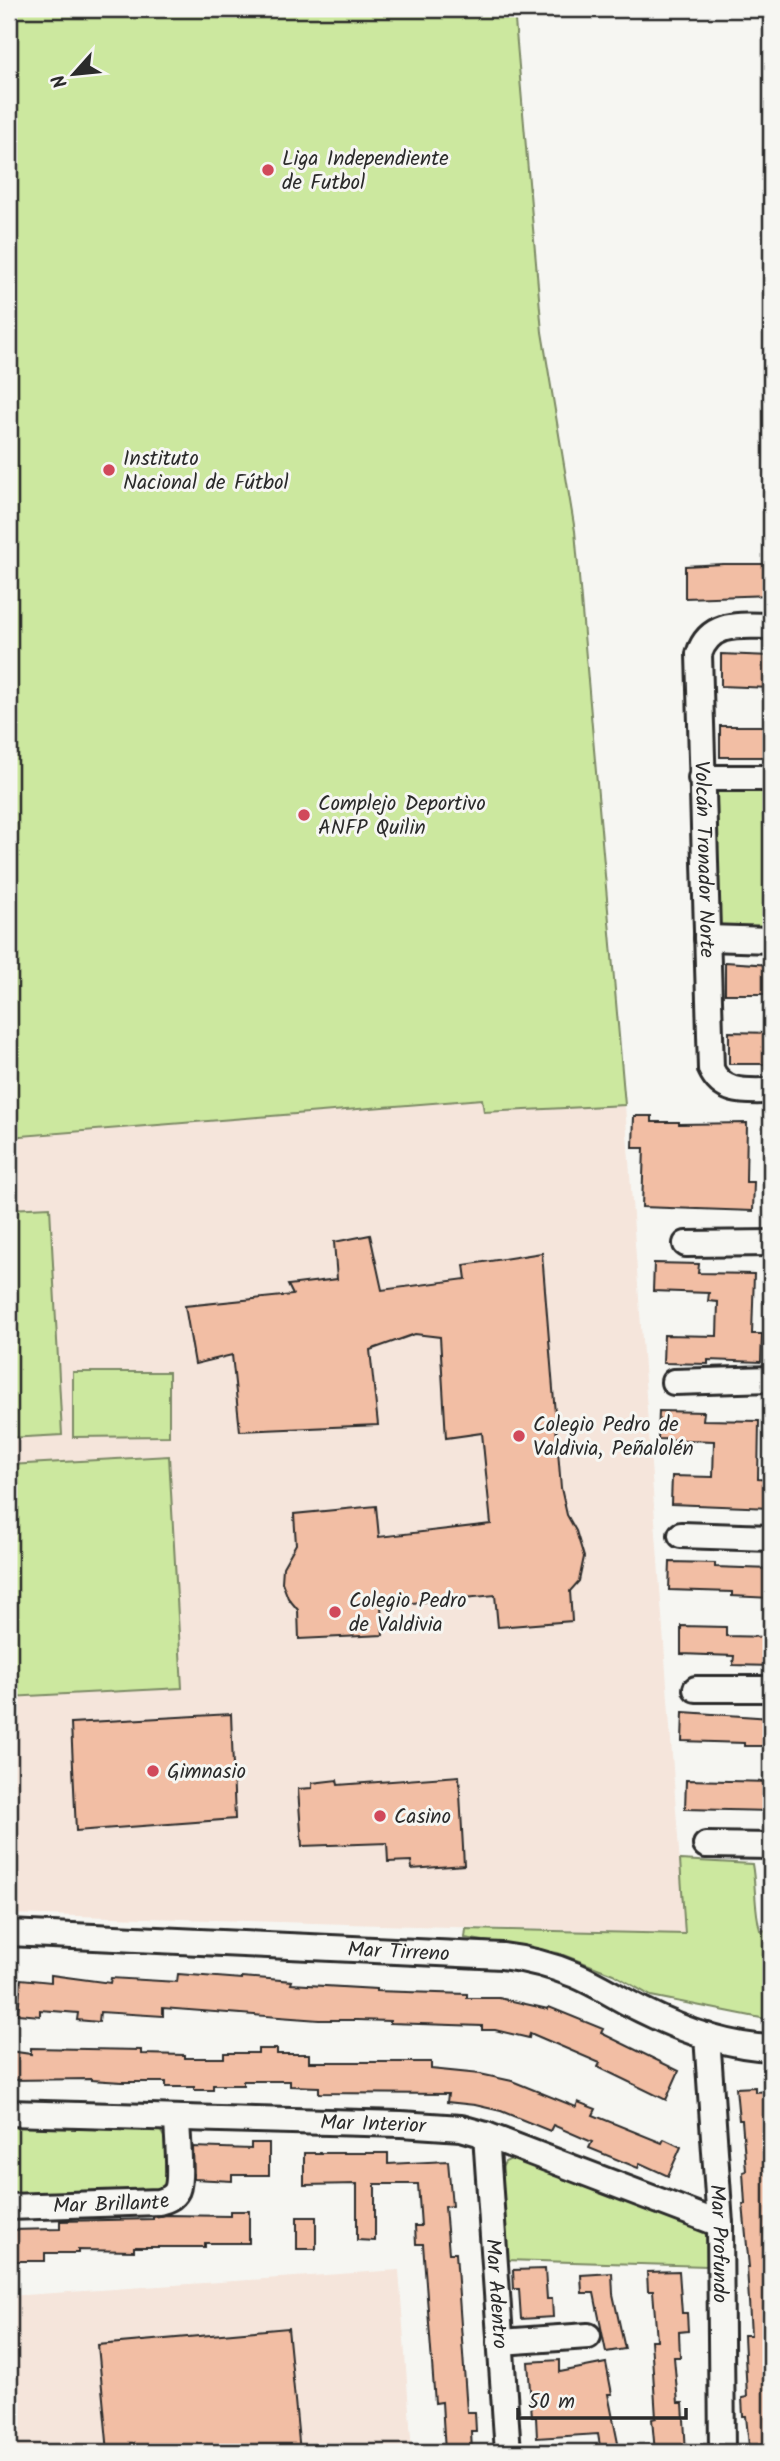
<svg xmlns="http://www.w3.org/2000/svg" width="780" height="2461" font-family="Kalam,sans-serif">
  <rect width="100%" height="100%" fill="#f6f6f2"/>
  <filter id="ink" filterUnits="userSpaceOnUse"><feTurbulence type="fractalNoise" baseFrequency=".0143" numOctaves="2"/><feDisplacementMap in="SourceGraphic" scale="14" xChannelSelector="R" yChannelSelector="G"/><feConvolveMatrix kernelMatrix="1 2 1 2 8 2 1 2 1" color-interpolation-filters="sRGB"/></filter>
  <g filter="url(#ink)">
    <g fill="#f5e5db">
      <path d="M 483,1099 L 485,1112 L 625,1105 L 685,1934 L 9,1914 L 9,1137 Z"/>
      <path d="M 399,2270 L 412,2452 L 9,2452 L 9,2296 Z"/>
    </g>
    <g fill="#cce89f" stroke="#7c8a65" stroke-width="2">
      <path d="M 9,9 L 514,9 L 542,332 L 575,531 L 625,1105 L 484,1112 L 482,1099 L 9,1137 Z"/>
      <path d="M 771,785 L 771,933 L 718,932 L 715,786 Z"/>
      <path d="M 50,1207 L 62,1435 L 9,1438 L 9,1209 Z"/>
      <path d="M 73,1372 L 169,1372 L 169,1436 L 73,1437 Z"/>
      <path d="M 169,1456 L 182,1688 L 9,1697 L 9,1465 Z"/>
      <path d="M 680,1860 L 752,1864 C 756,1886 754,1908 760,1930 L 771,1931 L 771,2020 L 651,1996 L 613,1974 L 558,1953 L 465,1938 L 466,1929 L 685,1934 Z"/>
      <path d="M 9,2124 L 159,2129 C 171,2144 174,2177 163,2192 L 9,2200 Z"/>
      <path d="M 515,2157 L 703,2229 L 707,2237 L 707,2266 L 505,2260 L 499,2173 L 505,2162 Z"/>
    </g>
    <g fill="#f2bea4" stroke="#2b2b2b" stroke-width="2">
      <path d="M 723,564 L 771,564 L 771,595 L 685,598 L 685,566 Z"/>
      <path d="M 721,654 L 771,656 L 771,688 L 721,686 Z"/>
      <rect x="720" y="726" width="51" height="31"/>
      <path d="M 725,962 L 771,965 L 771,994 L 725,994 Z"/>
      <path d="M 729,1032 L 771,1033 L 771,1064 L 729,1064 Z"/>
      <path d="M 634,1116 L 652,1116 L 652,1122 L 679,1122 L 679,1124 L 747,1123 L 746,1182 L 754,1182 L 753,1211 L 642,1207 L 644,1148 L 633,1148 Z"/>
      <path d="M 370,1235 L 382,1290 L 466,1279 L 464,1265 L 542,1253 L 561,1488 L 567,1515 L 576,1531 L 584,1557 L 579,1581 L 570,1591 L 572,1621 L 498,1627 L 495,1595 L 381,1606 L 383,1635 L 299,1639 L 298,1610 L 288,1598 L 282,1582 L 283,1567 L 296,1544 L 294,1514 L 376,1506 L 379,1537 L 491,1524 L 482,1433 L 446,1438 L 440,1337 L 415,1334 L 370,1350 L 378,1425 L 240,1431 L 232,1355 L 195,1364 L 185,1306 L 293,1295 L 288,1285 L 337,1279 L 334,1242 Z"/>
      <path d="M 654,1263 L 699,1264 L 698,1273 L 754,1274 L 752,1334 L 762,1334 L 761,1362 L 708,1360 L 708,1364 L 663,1363 L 664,1335 L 717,1336 L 718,1302 L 708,1301 L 709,1293 L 653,1291 Z"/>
      <path d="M 659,1411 L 704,1412 L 703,1420 L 759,1421 L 758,1479 L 771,1480 L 771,1508 L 671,1504 L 672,1476 L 713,1477 L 714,1441 L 658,1439 Z"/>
      <path d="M 670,1562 L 715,1563 L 715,1567 L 771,1569 L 771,1598 L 732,1596 L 732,1592 L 669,1590 Z"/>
      <path d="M 681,1626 L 726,1627 L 726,1636 L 771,1637 L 771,1666 L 733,1665 L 734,1656 L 681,1654 Z"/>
      <path d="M 683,1712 L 771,1718 L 771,1746 L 744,1746 L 744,1743 L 682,1741 Z"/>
      <path d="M 231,1714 L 235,1819 L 76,1831 L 71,1723 Z"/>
      <path d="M 459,1776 L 464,1865 L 412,1869 L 411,1861 L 388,1862 L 387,1843 L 302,1846 L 298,1789 L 312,1788 L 312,1783 L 337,1780 L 338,1785 Z"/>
      <path d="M 686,1780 L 771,1782 L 771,1811 L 685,1809 Z"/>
      <path d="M 178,1974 L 242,1979 L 242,1977 L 269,1979 L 292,1981 L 291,1984 L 376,1989 L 376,1991 L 467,1994 L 467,1998 L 499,1998 L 548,2009 L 549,2007 L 603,2029 L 601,2033 L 679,2071 L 666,2100 L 598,2067 L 600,2063 L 530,2033 L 529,2038 L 495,2030 L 482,2030 L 482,2026 L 390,2023 L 390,2021 L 357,2020 L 319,2020 L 163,2008 L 163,2016 L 100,2012 L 99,2022 L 77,2020 L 78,2013 L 40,2010 L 40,2016 L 18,2014 L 21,1979 L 51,1982 L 51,1975 L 110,1983 L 111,1978 L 177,1982 Z"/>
      <path d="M 31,2048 L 141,2050 L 141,2054 L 185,2055 L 185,2058 L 224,2058 L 224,2053 L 258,2053 L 258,2049 L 277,2049 L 277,2054 L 309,2054 L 309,2062 L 431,2062 L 431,2069 L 480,2074 L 512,2081 L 576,2107 L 578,2102 L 596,2109 L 593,2115 L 662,2143 L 664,2139 L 681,2147 L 668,2176 L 640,2163 L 638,2168 L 589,2148 L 592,2142 L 553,2125 L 550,2131 L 501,2111 L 475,2105 L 447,2102 L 448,2094 L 319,2093 L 319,2087 L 290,2086 L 290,2081 L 243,2081 L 243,2085 L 213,2085 L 213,2090 L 194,2090 L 194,2087 L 166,2087 L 166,2082 L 122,2082 L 91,2080 L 91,2079 L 9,2080 L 9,2051 L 31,2054 Z"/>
      <path d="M 755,2087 L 755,2092 L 771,2091 L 771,2444 L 749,2446 L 746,2416 L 743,2416 L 742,2398 L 747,2397 L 744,2335 L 751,2335 L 747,2267 L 749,2267 L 743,2204 L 745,2204 L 743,2172 L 746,2171 L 742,2120 L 739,2120 L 736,2088 Z"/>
      <path d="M 251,2143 L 269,2143 L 269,2175 L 232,2175 L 232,2181 L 194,2179 L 193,2147 L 251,2149 Z"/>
      <path d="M 304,2153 L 388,2153 L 388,2164 L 448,2161 L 452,2206 L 445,2207 L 449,2253 L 456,2253 L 467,2412 L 475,2412 L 476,2431 L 471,2431 L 472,2452 L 445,2452 L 442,2402 L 435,2403 L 423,2244 L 416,2244 L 415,2226 L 421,2226 L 418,2184 L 375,2184 L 375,2241 L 357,2240 L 357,2184 L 304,2185 Z"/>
      <path d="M 230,2211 L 249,2211 L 249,2243 L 205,2243 L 205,2247 L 134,2247 L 134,2251 L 78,2250 L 78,2253 L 45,2253 L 45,2261 L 9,2261 L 9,2230 L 60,2229 L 60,2221 L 153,2219 L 153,2217 L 167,2215 L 230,2216 Z"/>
      <rect x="297" y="2217" width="19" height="32"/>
      <path d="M 545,2269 L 547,2299 L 552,2299 L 553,2317 L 521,2319 L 519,2289 L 514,2289 L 513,2270 Z"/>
      <path d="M 679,2271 L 682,2313 L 687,2313 L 688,2331 L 679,2332 L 680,2357 L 674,2357 L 678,2403 L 683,2403 L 686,2452 L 655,2452 L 652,2419 L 656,2418 L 651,2340 L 657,2340 L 653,2291 L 648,2291 L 647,2272 Z"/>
      <path d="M 612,2273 L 613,2294 L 625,2349 L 606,2352 L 594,2293 L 582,2293 L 581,2275 Z"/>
      <path d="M 288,2328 L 300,2452 L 108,2452 L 98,2345 Z"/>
      <path d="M 560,2360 L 560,2372 L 606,2363 L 612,2394 L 608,2394 L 619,2448 L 601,2452 L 598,2434 L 537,2438 L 536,2417 L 532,2417 L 528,2362 Z"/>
    </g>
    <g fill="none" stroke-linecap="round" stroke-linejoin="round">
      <defs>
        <g id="minor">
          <path id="s1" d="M 771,626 C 742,626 710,620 699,654 L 711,1069 C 723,1095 747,1091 771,1091"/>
          <path d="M 701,778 L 771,778"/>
          <path d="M 707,938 L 771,940"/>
          <path d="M 686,1244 L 771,1243"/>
          <path d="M 674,1382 L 771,1379"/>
          <path d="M 681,1535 L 771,1538"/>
          <path d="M 696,1689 L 771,1689"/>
          <path d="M 706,1845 L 771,1846"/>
          <path id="s2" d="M 9,1933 L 502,1956 C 527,1959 551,1965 575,1975 C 599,1985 619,1999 642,2010 C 682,2030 727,2046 771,2048"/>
          <path id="s3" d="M 707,2036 L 720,2224 L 722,2452"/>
          <path id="s4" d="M 9,2113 L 401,2124 L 461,2128 L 486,2135 L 720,2224"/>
          <path id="s5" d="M 486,2135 L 508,2452"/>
          <path id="s6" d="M 9,2207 L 159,2202 C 166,2200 173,2198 177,2190 C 182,2178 177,2133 177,2118"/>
          <path d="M 500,2342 L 588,2336"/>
        </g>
      </defs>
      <use href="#minor" stroke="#2b2b2b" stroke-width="30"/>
      <use href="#minor" stroke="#f6f6f2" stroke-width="24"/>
    </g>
  </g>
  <g fill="#d1495b" stroke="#f6f6f2" stroke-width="2.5">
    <circle cx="268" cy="170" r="7"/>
    <circle cx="109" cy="470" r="7"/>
    <circle cx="304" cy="815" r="7"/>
    <circle cx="519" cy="1436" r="7"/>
    <circle cx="335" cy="1612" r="7"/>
    <circle cx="153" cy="1771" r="7"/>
    <circle cx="380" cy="1816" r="7"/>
  </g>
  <g text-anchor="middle" stroke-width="6" stroke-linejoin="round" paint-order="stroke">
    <g font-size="21" fill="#2b2b2b" stroke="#f6f6f2" text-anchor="start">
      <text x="282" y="165">Liga Independiente<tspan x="282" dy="24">de Futbol</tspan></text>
      <text x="123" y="465">Instituto<tspan x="123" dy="24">Nacional de Fútbol</tspan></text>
      <text x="318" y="810">Complejo Deportivo<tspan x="318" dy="24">ANFP Quilin</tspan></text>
      <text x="533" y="1431">Colegio Pedro de<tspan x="533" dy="24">Valdivia, Peñalolén</tspan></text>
      <text x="349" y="1607">Colegio Pedro<tspan x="349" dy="24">de Valdivia</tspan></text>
      <text x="167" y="1778">Gimnasio</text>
      <text x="394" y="1823">Casino</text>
    </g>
    <g font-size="21" fill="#2b2b2b" stroke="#f6f6f2">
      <text dy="7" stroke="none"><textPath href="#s1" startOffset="290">Volcán Tronador Norte</textPath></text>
      <text dy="7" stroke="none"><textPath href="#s2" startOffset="390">Mar Tirreno</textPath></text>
      <text dy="7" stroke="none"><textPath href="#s4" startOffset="364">Mar Interior</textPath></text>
      <text dy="7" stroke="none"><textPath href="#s6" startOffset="102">Mar Brillante</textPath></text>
      <text dy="7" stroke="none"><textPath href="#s3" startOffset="208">Mar Profundo</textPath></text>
      <text dy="7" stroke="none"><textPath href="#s5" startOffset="159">Mar Adentro</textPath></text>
    </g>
  </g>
  <rect width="780" height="2461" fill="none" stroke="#f6f6f2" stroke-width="35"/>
  <rect x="18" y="18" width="745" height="2426" fill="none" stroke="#2b2b2b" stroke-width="2.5" filter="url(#ink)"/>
  <g transform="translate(74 74) rotate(243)" stroke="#f6f6f2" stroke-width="5" paint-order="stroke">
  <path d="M0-5L12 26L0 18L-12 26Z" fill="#2b2b2b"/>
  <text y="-10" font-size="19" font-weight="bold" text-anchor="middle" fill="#2b2b2b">N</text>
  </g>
  <path d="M518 2408v10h168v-10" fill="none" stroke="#2b2b2b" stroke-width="3.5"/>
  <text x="528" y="2408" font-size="21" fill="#2b2b2b" stroke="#f6f6f2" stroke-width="5" paint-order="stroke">50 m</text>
</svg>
